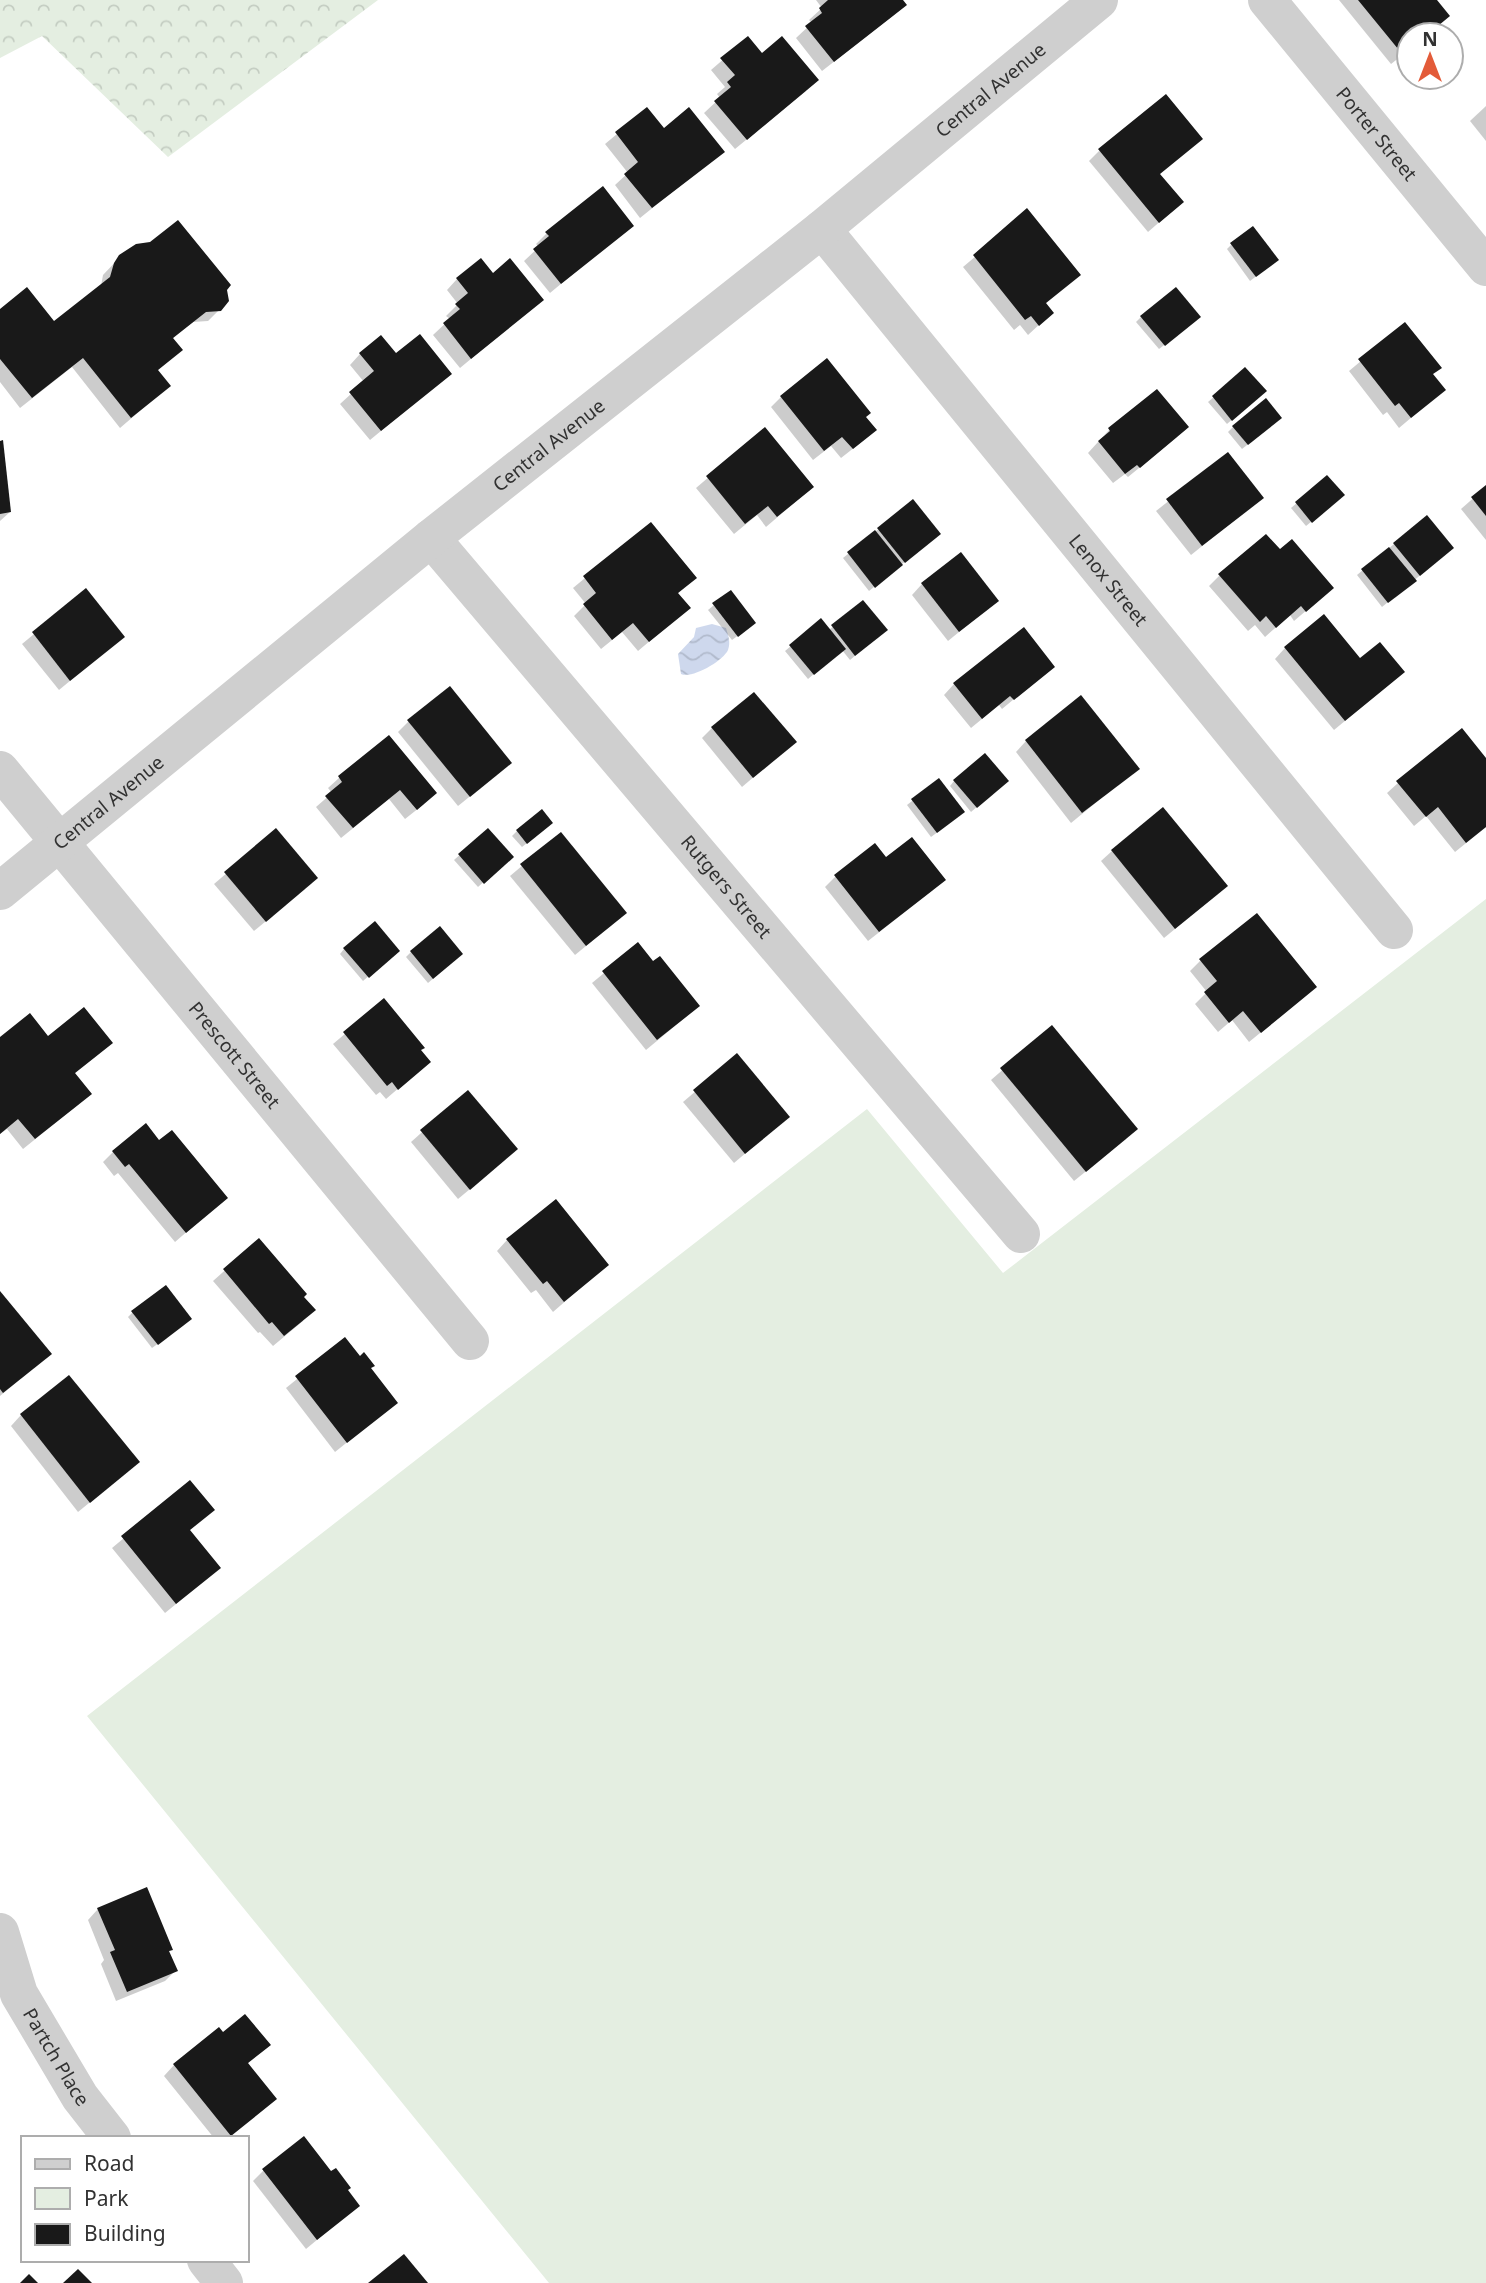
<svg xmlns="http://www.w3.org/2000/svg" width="1486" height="2283" font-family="'Noto Sans',sans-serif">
  <defs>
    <pattern id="forest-crowns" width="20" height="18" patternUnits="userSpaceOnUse" patternTransform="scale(1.75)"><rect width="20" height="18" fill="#e4eee1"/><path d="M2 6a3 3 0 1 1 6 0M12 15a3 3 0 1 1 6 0" fill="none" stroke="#c4cdc2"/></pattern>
    <pattern id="water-waves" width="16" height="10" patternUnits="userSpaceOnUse" patternTransform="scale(1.75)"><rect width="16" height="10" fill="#ced8ed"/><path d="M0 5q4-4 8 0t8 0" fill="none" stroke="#b1bacc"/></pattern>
  </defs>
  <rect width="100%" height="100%" fill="#fff"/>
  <path fill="url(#forest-crowns)" d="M 0,0 L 378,0 L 168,157 L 42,36 L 0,58 Z"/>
  <path fill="#e4eee1" d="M 1486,899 L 1486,2283 L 549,2283 L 87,1716 L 867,1109 L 1003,1273 Z"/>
  <path fill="url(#water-waves)" d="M 712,624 L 726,628 C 728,635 731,642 728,650 C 723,661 692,679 681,674 L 678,654 L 694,637 L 696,628 Z"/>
  <g fill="#0003">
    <path d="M 816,0 L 900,0 L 894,15 L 822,71 L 796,38 L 812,23 L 809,20 L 822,8 Z"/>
    <path d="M 1339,0 L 1435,0 L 1448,16 L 1427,35 L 1409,35 L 1409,50 L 1391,64 Z"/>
    <path d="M 748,38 L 762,55 L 806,91 L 735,149 L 704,113 L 720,98 L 717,94 L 725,87 L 711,70 Z"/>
    <path d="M 1486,106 L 1486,141 L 1470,121 Z"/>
    <path d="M 647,109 L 663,131 L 722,152 L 640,218 L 615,185 L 628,173 L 605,144 Z"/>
    <path d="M 1099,151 L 1159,175 L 1171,212 L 1148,232 L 1089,161 Z"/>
    <path d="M 632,225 L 550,293 L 524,261 L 539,247 L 536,244 L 547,233 Z"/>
    <path d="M 989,245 L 1079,275 L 1045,304 L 1041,323 L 1028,335 L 1020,325 L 1014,330 L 963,267 Z"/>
    <path d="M 1231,245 L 1271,265 L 1250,281 L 1227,249 Z"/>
    <path d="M 120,257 L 219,310 L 208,321 L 193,322 L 172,339 L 181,350 L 157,371 L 169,386 L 120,428 L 72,367 L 20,408 L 0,382 L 0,311 L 53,323 L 101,286 L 103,275 Z"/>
    <path d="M 492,275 L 542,300 L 460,368 L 433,335 L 450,319 L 446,316 L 458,304 L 447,290 L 457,279 Z"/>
    <path d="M 1141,317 L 1194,322 L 1159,349 L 1136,322 Z"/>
    <path d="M 1404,325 L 1432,375 L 1444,390 L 1399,428 L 1387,412 L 1383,415 L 1349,371 Z"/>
    <path d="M 360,354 L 396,355 L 450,374 L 370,440 L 340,404 L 364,382 L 350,365 Z"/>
    <path d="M 1245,370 L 1259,396 L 1227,424 L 1208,402 Z"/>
    <path d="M 781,397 L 865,418 L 864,440 L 841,458 L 831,446 L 813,460 L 771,407 Z"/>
    <path d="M 1275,423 L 1242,449 L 1228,432 L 1233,427 Z"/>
    <path d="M 765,429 L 801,497 L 766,527 L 757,515 L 734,534 L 696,488 Z"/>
    <path d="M 1109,430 L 1177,437 L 1128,477 L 1125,474 L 1113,483 L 1088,453 Z"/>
    <path d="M 0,443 L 10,512 L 0,521 Z"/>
    <path d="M 1228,454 L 1262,498 L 1191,555 L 1156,511 Z"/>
    <path d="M 1327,477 L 1338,500 L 1306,526 L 1291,508 Z"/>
    <path d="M 1486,487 L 1486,540 L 1461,509 Z"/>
    <path d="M 913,501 L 934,538 L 869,591 L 843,558 Z"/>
    <path d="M 650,524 L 684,588 L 677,594 L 689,608 L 638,651 L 622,632 L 601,649 L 574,616 L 586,604 L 573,588 Z"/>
    <path d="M 1394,544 L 1447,553 L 1382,607 L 1357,575 Z"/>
    <path d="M 1219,576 L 1321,598 L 1294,621 L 1290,615 L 1265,637 L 1255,625 L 1248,631 L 1209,586 Z"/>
    <path d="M 922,584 L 997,601 L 948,641 L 912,595 Z"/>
    <path d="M 86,591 L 123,637 L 59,690 L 22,644 Z"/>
    <path d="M 730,592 L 748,628 L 732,640 L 708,610 Z"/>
    <path d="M 862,602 L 880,635 L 850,660 L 842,650 L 808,679 L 785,651 L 821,621 L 829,630 Z"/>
    <path d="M 1285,648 L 1360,660 L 1392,682 L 1334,730 L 1275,659 Z"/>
    <path d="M 1053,667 L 1002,709 L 999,705 L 971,728 L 944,695 L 954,684 Z"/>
    <path d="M 409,721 L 499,773 L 458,806 L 398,732 Z"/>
    <path d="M 712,728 L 795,742 L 742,787 L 702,738 Z"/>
    <path d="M 389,738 L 424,804 L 405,819 L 389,799 L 341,838 L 316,807 L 332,793 L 328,788 L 339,778 Z"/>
    <path d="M 1026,741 L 1137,769 L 1071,823 L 1016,752 Z"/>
    <path d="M 1486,761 L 1486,827 L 1455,852 L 1426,816 L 1414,826 L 1387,793 L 1398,783 Z"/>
    <path d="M 939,780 L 958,817 L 931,837 L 907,805 Z"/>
    <path d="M 954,781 L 1001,786 L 971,812 L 950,786 Z"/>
    <path d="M 546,828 L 522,847 L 512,836 L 517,831 Z"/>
    <path d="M 488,830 L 511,857 L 478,887 L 454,860 Z"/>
    <path d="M 276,831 L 305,889 L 254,931 L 214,884 Z"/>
    <path d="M 560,834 L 614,923 L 575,955 L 510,876 Z"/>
    <path d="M 1112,851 L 1215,896 L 1164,938 L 1101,861 Z"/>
    <path d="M 886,859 L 933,890 L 868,941 L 825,887 L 835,877 Z"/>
    <path d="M 638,945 L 653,963 L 687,1016 L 646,1050 L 592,983 Z"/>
    <path d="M 344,949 L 393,955 L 363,981 L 340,954 Z"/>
    <path d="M 411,952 L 456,959 L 428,983 L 406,957 Z"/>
    <path d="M 1200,961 L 1304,997 L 1249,1042 L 1232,1020 L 1218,1032 L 1195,1004 L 1207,992 L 1190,971 Z"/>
    <path d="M 384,1001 L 429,1062 L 386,1099 L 380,1092 L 376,1095 L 333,1044 Z"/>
    <path d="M 1052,1027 L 1126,1139 L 1074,1181 L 991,1080 Z"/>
    <path d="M 48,1039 L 100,1053 L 74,1074 L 79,1104 L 23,1149 L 7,1129 L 0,1134 L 0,1040 Z"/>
    <path d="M 737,1056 L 788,1117 L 734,1163 L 683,1102 Z"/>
    <path d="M 467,1092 L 505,1160 L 458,1199 L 411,1142 Z"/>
    <path d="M 159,1142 L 226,1198 L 175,1242 L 118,1173 L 114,1176 L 103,1162 L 113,1152 Z"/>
    <path d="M 259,1240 L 302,1297 L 303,1321 L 273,1346 L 260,1332 L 258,1333 L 213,1281 Z"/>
    <path d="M 507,1240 L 607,1265 L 553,1312 L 536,1290 L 531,1293 L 497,1251 Z"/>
    <path d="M 0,1294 L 50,1354 L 0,1396 Z"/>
    <path d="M 133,1312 L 185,1324 L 152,1348 L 128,1317 Z"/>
    <path d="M 345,1340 L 396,1403 L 335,1452 L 286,1388 Z"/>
    <path d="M 21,1415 L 127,1472 L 78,1512 L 11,1426 Z"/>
    <path d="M 190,1483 L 188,1531 L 208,1578 L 165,1613 L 112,1548 Z"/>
    <path d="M 98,1909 L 171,1950 L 168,1952 L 176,1970 L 165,1981 L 116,2001 L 101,1964 L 104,1960 L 88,1920 Z"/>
    <path d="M 222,2034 L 268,2045 L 247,2064 L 264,2109 L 228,2138 L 214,2138 L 164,2076 L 174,2065 Z"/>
    <path d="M 264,2170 L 346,2191 L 358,2206 L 306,2249 L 253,2181 Z"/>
  </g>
  <g fill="#191919">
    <path d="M 828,0 L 903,0 L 907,5 L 834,62 L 805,26 L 822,13 L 819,8 Z"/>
    <path d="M 1358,0 L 1437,0 L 1450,16 L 1427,35 L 1409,35 L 1409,50 L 1403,55 Z"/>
    <path d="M 748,36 L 762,53 L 782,36 L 819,80 L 747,140 L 714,101 L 731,87 L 727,82 L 735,75 L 720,58 Z"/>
    <path d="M 1166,94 L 1203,139 L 1160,174 L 1184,202 L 1159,223 L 1098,149 Z"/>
    <path d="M 647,107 L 664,128 L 689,107 L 725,152 L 652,208 L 624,174 L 638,162 L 615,132 Z"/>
    <path d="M 603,186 L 634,226 L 561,284 L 533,249 L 549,236 L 545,232 Z"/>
    <path d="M 1027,208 L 1081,275 L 1046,303 L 1054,313 L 1039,326 L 1031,316 L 1025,320 L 973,255 Z"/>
    <path d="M 178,220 L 231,285 L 227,290 L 229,301 L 221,311 L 206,312 L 173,338 L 183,350 L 158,370 L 171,386 L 131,418 L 83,358 L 32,398 L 0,359 L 0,309 L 27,287 L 54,321 L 110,277 L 114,263 L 119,255 L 136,244 L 150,242 Z"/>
    <path d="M 1253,226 L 1279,260 L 1256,277 L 1230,243 Z"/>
    <path d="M 481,258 L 493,273 L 510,258 L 544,300 L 471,359 L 443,323 L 460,309 L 455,304 L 468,293 L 456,278 Z"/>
    <path d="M 1176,287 L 1201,317 L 1165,346 L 1140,316 Z"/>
    <path d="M 1405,322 L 1442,368 L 1433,374 L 1446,390 L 1411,418 L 1399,403 L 1395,406 L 1358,359 Z"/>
    <path d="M 420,334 L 452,374 L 381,431 L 349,392 L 374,371 L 359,353 L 381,335 L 396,353 Z"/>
    <path d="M 827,358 L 871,413 L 866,417 L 877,430 L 853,449 L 842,437 L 824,451 L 780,396 Z"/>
    <path d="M 1245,367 L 1267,391 L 1232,421 L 1212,396 Z"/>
    <path d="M 1157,389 L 1189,427 L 1140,468 L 1137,465 L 1125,474 L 1098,441 L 1110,431 L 1108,428 Z"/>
    <path d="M 1266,398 L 1282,418 L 1248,445 L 1232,426 Z"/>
    <path d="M 765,427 L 814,487 L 777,517 L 768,506 L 745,524 L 706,476 Z"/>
    <path d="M 3,440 L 11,512 L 0,514 L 0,441 Z"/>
    <path d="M 1228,452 L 1264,498 L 1202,546 L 1166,499 Z"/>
    <path d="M 1327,475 L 1345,495 L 1312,523 L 1295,502 Z"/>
    <path d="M 1486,485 L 1486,516 L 1471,497 Z"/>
    <path d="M 913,499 L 941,534 L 905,563 L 877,528 Z"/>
    <path d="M 1427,515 L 1454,548 L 1420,576 L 1393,543 Z"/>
    <path d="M 651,522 L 697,578 L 678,593 L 691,608 L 649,642 L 633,623 L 612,640 L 583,604 L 596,593 L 583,576 Z"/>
    <path d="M 875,530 L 903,565 L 875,588 L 847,552 Z"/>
    <path d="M 1266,534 L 1280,549 L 1292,539 L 1334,588 L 1306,612 L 1301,606 L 1276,628 L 1266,616 L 1260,622 L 1218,574 Z"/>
    <path d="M 1389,547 L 1417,581 L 1388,603 L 1361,569 Z"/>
    <path d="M 961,552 L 999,601 L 959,632 L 921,583 Z"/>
    <path d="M 86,588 L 125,637 L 70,681 L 32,632 Z"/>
    <path d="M 731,590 L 756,623 L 738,637 L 712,603 Z"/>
    <path d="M 863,600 L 888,630 L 855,656 L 831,625 Z"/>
    <path d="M 1324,614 L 1360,658 L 1380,642 L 1405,672 L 1345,721 L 1284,647 Z"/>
    <path d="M 821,618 L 846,649 L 814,675 L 789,645 Z"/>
    <path d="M 1024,627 L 1055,667 L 1014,700 L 1010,696 L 982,719 L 953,683 Z"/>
    <path d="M 450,686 L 512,763 L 470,797 L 407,720 Z"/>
    <path d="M 754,692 L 797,742 L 753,778 L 711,727 Z"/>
    <path d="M 1081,695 L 1140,769 L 1082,813 L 1025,740 Z"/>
    <path d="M 1462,728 L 1486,758 L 1486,827 L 1466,843 L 1438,807 L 1426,817 L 1396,781 Z"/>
    <path d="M 389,735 L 437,793 L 417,810 L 400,790 L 353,828 L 325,796 L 342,782 L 338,776 Z"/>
    <path d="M 985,753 L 1009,781 L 977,808 L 953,780 Z"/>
    <path d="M 939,778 L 965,812 L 937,833 L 911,799 Z"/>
    <path d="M 1163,807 L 1228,886 L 1175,929 L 1111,850 Z"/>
    <path d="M 542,809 L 553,823 L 527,844 L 516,830 Z"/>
    <path d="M 276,828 L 318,878 L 266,922 L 224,872 Z"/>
    <path d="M 488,828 L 514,857 L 484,884 L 458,854 Z"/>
    <path d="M 561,832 L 627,913 L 586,946 L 520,864 Z"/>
    <path d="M 912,837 L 946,880 L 879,932 L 834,875 L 875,843 L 886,857 Z"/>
    <path d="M 1257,913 L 1317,987 L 1261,1033 L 1243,1011 L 1229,1023 L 1204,992 L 1217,981 L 1199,959 Z"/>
    <path d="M 375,921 L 400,951 L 369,978 L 343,948 Z"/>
    <path d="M 440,926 L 463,954 L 433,979 L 410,951 Z"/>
    <path d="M 638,942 L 653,961 L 660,956 L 700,1006 L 657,1040 L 602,971 Z"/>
    <path d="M 384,998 L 425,1048 L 421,1050 L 431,1062 L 398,1090 L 392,1082 L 387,1086 L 343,1032 Z"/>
    <path d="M 84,1007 L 113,1043 L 75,1073 L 92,1094 L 35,1139 L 18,1119 L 0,1134 L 0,1037 L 30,1013 L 48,1036 Z"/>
    <path d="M 1052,1025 L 1138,1129 L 1086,1172 L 1000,1068 Z"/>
    <path d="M 737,1053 L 790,1117 L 745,1154 L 693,1090 Z"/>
    <path d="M 468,1090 L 518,1149 L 470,1190 L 420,1130 Z"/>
    <path d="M 146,1123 L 159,1140 L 172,1130 L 228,1198 L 186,1233 L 129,1164 L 125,1167 L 112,1151 Z"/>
    <path d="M 556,1199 L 609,1265 L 564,1302 L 547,1281 L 543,1284 L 506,1239 Z"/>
    <path d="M 259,1238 L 307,1294 L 304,1297 L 316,1310 L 284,1336 L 272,1322 L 269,1324 L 223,1269 Z"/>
    <path d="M 166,1285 L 192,1319 L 158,1345 L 131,1311 Z"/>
    <path d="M 0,1291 L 52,1354 L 3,1393 L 0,1389 Z"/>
    <path d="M 345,1337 L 360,1356 L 364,1352 L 375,1366 L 371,1368 L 398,1403 L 347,1443 L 295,1376 Z"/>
    <path d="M 69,1375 L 140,1462 L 90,1503 L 20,1414 Z"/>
    <path d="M 190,1480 L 215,1510 L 190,1530 L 221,1568 L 176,1604 L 121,1536 Z"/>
    <path d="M 147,1887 L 173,1950 L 169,1951 L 178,1971 L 127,1992 L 110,1952 L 115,1950 L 97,1908 Z"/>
    <path d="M 245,2014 L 271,2045 L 248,2063 L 277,2099 L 231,2136 L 173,2064 L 219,2027 L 223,2032 Z"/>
    <path d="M 304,2136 L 331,2171 L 336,2168 L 351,2188 L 348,2190 L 360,2206 L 317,2240 L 262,2169 Z"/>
    <path d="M 404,2254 L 428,2283 L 368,2283 Z"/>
    <path d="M 78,2269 L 92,2283 L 63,2283 Z"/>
    <path d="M 29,2274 L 38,2283 L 20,2283 Z"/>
  </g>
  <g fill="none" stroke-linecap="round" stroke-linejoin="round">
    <g stroke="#cfcfcf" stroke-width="38">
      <path id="s1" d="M 1267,0 L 1486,267"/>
      <path id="s2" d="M 822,229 L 1394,930"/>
      <path id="s3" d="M 431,538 L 1021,1234"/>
      <path id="s4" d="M 0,770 L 470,1341"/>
      <path id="s5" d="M 0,891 L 431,538 L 822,229 L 1099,0"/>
      <path id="s6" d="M 0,1932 L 19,1994 L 80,2097 L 112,2138"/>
      <path d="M 206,2260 L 224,2283"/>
    </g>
  </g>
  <g text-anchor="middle" stroke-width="7" stroke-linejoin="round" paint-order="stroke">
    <g font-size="19" fill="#323232" stroke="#fff">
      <text dy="7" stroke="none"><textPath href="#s5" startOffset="1274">Central Avenue</textPath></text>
      <text dy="7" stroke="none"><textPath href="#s1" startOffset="173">Porter Street</textPath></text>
      <text dy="7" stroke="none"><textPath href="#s5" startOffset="707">Central Avenue</textPath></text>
      <text dy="7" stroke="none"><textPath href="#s2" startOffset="453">Lenox Street</textPath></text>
      <text dy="7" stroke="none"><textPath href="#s5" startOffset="140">Central Avenue</textPath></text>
      <text dy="7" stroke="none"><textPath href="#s3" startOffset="457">Rutgers Street</textPath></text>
      <text dy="7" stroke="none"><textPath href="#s4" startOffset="369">Prescott Street</textPath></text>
      <text dy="7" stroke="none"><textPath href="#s6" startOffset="138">Partch Place</textPath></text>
    </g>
  </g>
  <rect x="21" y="2136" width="228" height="126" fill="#ffffff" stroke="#adadad" stroke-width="2"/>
  <rect x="35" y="2159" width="35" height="10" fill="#cfcfcf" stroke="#adadad" stroke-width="2"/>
  <text x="84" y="2171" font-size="21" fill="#323232">Road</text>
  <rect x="35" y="2188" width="35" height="21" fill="#e4eee1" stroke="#adadad" stroke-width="2"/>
  <text x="84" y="2206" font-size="21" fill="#323232">Park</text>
  <rect x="35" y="2224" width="35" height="21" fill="#191919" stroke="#adadad" stroke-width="2"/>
  <text x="84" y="2241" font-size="21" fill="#323232">Building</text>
  <g transform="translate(1430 56)"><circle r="33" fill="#ffffff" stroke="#adadad" stroke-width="2"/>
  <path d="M0-5L12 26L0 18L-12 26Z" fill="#e35b39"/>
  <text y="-10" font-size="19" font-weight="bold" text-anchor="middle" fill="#323232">N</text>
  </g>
</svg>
